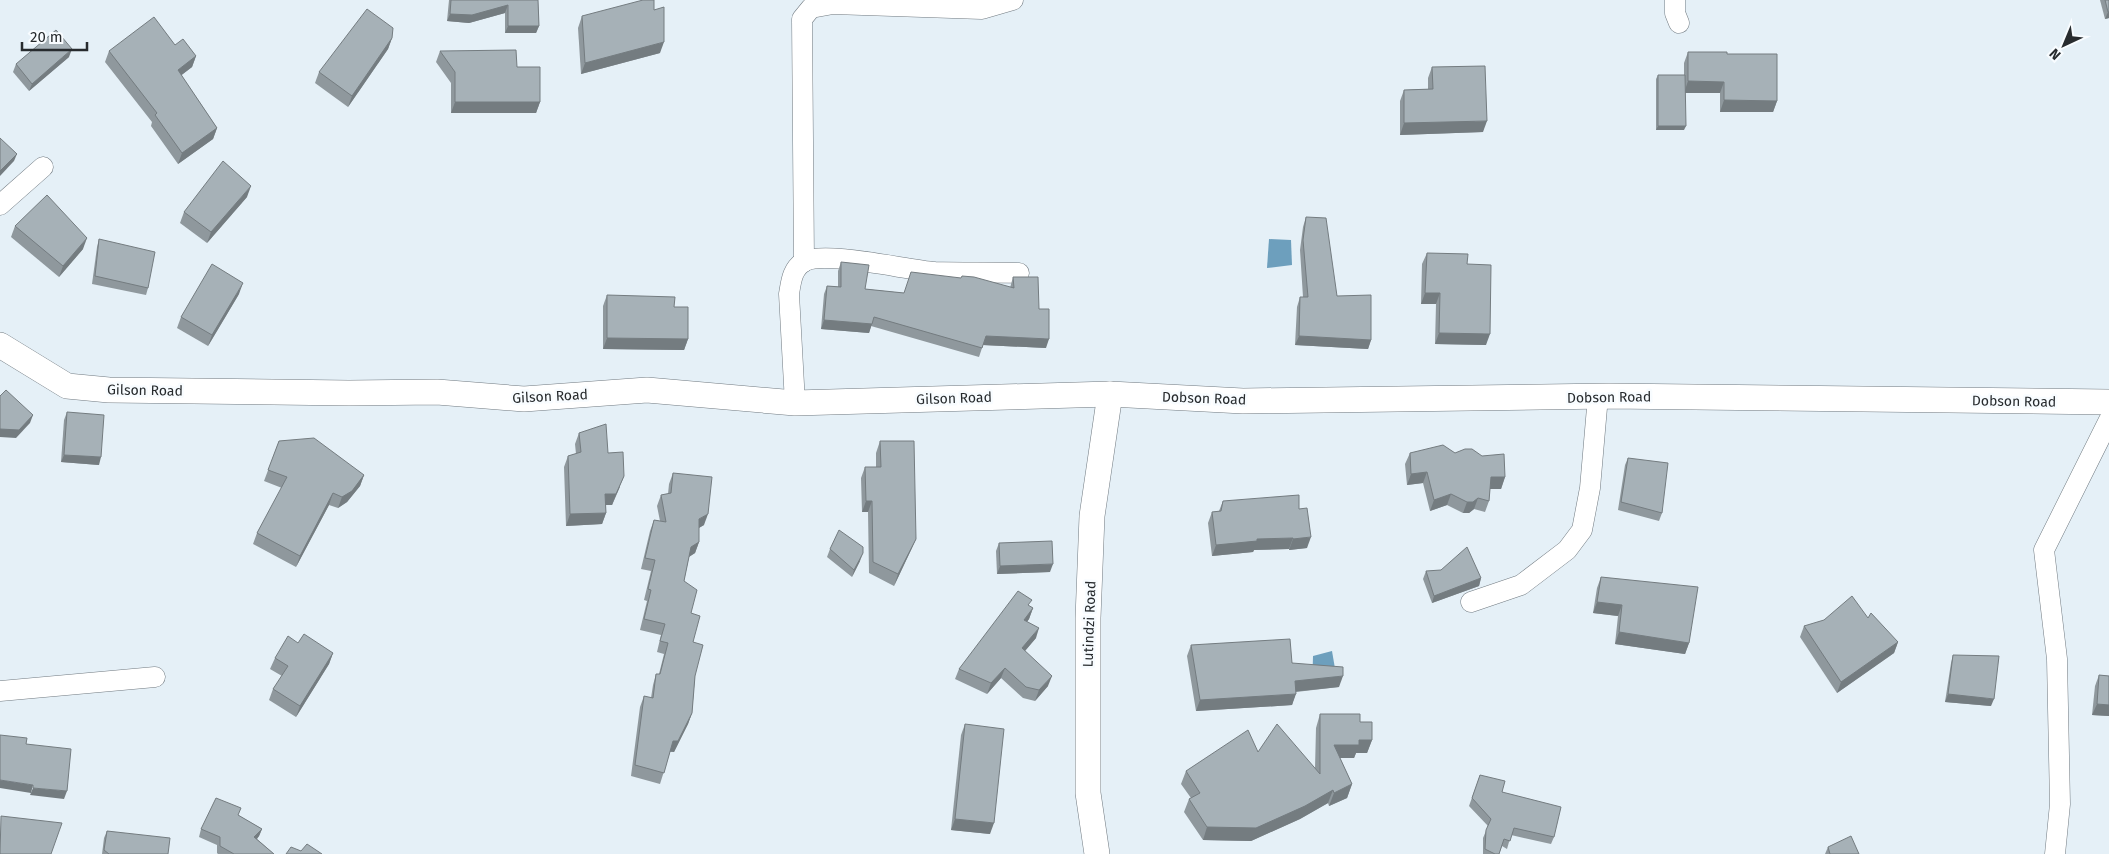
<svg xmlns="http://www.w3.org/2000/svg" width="2109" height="854" font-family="'Fira Sans',sans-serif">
  <rect width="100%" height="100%" fill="#e5f0f7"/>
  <g fill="#6d9fbd">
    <path d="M 1269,239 L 1291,240 L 1292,265 L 1267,268 Z"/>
    <path d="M 1332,651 L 1338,686 L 1312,688 L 1313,656 Z"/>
  </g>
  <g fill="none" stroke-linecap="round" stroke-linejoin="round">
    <defs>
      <g id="minor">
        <path d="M 1675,0 L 1675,13 L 1679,23"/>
        <path d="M 0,205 L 43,167"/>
        <path d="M 804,262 L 802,19 L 811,8 L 833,4 L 982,9 L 1013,0"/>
        <path d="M 795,403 L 789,294 C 791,282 792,268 805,261 C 827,251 907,270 935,272 C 963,273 991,272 1019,273"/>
        <path d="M 1471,602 L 1521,585 L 1567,550 L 1582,530 L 1590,488 L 1598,396"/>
        <path d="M 0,691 L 155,677"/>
        <path d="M 2055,854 L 2060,804 L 2057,659 L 2044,550 L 2109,420"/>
      </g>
      <g id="tertiary">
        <path d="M 0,345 L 67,386 L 109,390 L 349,393 L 437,392 L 524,399 L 647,390 L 795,403 L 1110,394 L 1243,401 L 1609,396 L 2109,402"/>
        <path d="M 1097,854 L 1088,793 L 1088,618 L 1092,516 L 1110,394"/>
      </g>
    </defs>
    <use href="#minor" stroke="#717a81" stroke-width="21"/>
    <use href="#tertiary" stroke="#717a81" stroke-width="26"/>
    <use href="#minor" stroke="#fff" stroke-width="20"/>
    <use href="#tertiary" stroke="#fff" stroke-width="25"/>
  </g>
  <g fill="#8f989d">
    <path d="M 449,0 L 538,0 L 539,26 L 536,33 L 505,33 L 505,13 L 469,23 L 447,21 Z"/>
    <path d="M 2100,0 L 2109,0 L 2109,18 L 2105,19 Z"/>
    <path d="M 654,10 L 660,53 L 581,74 L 578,28 L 582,16 Z"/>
    <path d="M 392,38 L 388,49 L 348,107 L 315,83 L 319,72 Z"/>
    <path d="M 109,51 L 196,56 L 192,67 L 181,75 L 217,128 L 213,139 L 178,164 L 151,126 L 152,122 L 105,62 Z"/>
    <path d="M 440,51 L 517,67 L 540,102 L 536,113 L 451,113 L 451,83 L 436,62 Z"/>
    <path d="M 1688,52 L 1727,54 L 1777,101 L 1773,112 L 1720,112 L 1720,93 L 1685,93 L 1684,130 L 1656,130 L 1656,79 L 1658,75 L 1684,75 L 1684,63 Z"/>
    <path d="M 69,57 L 29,91 L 13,72 L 16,64 Z"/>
    <path d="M 1432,67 L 1483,132 L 1400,135 L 1400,101 L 1404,90 L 1428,89 L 1428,78 Z"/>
    <path d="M 247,197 L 207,243 L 180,223 L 184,212 Z"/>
    <path d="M 1306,217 L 1337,296 L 1371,340 L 1368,349 L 1295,345 L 1297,307 L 1300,297 L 1303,297 L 1300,250 L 1303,227 Z"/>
    <path d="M 15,226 L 83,249 L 59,277 L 11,237 Z"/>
    <path d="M 99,239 L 148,288 L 146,295 L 92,284 L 97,247 Z"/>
    <path d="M 1427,253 L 1467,264 L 1486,345 L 1435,344 L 1436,304 L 1421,304 L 1422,264 Z"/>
    <path d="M 841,262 L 865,289 L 904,293 L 1010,288 L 1013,277 L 1039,309 L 1046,348 L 983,345 L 979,357 L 871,326 L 869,333 L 821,329 L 824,294 L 827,286 L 838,287 L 838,271 Z"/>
    <path d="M 239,294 L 208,346 L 177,328 L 181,317 Z"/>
    <path d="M 607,295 L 674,307 L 688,339 L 684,350 L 603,349 L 603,306 Z"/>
    <path d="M 67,412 L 99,465 L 61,462 L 64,420 Z"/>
    <path d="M 579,433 L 608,453 L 620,487 L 612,505 L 606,505 L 606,513 L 602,524 L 566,526 L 564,467 L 568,456 L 576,454 L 575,444 Z"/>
    <path d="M 279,441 L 364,475 L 360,486 L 347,502 L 338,508 L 329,505 L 296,567 L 253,544 L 257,533 L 282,488 L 264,481 Z"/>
    <path d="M 880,441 L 916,539 L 911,550 L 894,586 L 869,573 L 868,512 L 862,512 L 861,478 L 865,467 L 876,467 L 876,453 Z"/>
    <path d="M 1410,453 L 1455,453 L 1505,477 L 1501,489 L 1490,489 L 1489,501 L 1485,512 L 1474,509 L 1469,513 L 1463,513 L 1447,505 L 1430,511 L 1423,483 L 1407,485 L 1405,464 Z"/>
    <path d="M 1628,458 L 1662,513 L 1659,521 L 1618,510 L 1625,465 Z"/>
    <path d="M 673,473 L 704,525 L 699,528 L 699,542 L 695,553 L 689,557 L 684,581 L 691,613 L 693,642 L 695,676 L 692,713 L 688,724 L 674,752 L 670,752 L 660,784 L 631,776 L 640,707 L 644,696 L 651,698 L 653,685 L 656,674 L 659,674 L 664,654 L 657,652 L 661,635 L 640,630 L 647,601 L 644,600 L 651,571 L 641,569 L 650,531 L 654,520 L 660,521 L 657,506 L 661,495 L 668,494 L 669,484 Z"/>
    <path d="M 1223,501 L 1299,509 L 1307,548 L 1289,550 L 1289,549 L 1254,550 L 1253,552 L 1212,556 L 1208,523 L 1212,512 L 1219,511 Z"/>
    <path d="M 999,543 L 1050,572 L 997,574 L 996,551 Z"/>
    <path d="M 830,549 L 860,561 L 852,577 L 827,557 Z"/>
    <path d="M 1426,571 L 1481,578 L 1479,586 L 1432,603 L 1423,579 Z"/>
    <path d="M 1601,577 L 1689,643 L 1685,654 L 1615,644 L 1618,616 L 1593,613 L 1597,588 Z"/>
    <path d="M 1030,606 L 1033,608 L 1029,619 L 1027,622 L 1036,638 L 1025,651 L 1048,686 L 1035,701 L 1023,698 L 1001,678 L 987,694 L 955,679 L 959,669 Z"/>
    <path d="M 1868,618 L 1898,642 L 1894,653 L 1837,693 L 1800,637 L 1804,626 Z"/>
    <path d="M 298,643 L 333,653 L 329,664 L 296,717 L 269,700 L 273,689 L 282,676 L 270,669 L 275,658 Z"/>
    <path d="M 1191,645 L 1292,663 L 1339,687 L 1296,692 L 1292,705 L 1196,711 L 1187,656 Z"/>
    <path d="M 1953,655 L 1991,706 L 1945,702 L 1951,663 Z"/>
    <path d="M 2099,675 L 2109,676 L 2109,716 L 2092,715 L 2095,686 Z"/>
    <path d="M 1320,714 L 1360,722 L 1372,740 L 1367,753 L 1356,753 L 1354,758 L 1340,758 L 1352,784 L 1347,798 L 1329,806 L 1328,803 L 1300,819 L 1251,841 L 1203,840 L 1184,812 L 1189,799 L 1191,798 L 1181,784 L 1186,771 L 1258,752 L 1315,769 L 1316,728 Z"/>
    <path d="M 965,724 L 990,834 L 951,830 L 961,735 Z"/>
    <path d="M 1480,775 L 1502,792 L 1554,837 L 1551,844 L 1511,835 L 1507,849 L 1502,846 L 1499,854 L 1483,854 L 1483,838 L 1488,826 L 1469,806 Z"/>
    <path d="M 238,815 L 262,829 L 259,836 L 257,839 L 274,854 L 218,854 L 217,853 L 217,845 L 199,837 L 201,829 Z"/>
    <path d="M 107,831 L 168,854 L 102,854 L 104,838 Z"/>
    <path d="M 1828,847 L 1859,854 L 1825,854 Z"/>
  </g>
  <g fill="#747c80">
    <path d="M 508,5 L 505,13 L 469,23 L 447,21 L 450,14 Z"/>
    <path d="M 2108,12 L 2109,12 L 2109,18 L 2105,19 Z"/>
    <path d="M 508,26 L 539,26 L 536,33 L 505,33 Z"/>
    <path d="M 392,38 L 388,49 L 348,107 L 352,96 Z"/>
    <path d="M 664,42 L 660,53 L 581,74 L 585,63 Z"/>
    <path d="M 72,49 L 69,57 L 29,91 L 32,84 Z"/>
    <path d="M 196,56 L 192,67 L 174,81 L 178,70 Z"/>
    <path d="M 1688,81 L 1724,82 L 1720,93 L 1684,93 Z"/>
    <path d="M 1724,100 L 1777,101 L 1773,112 L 1720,112 Z"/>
    <path d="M 455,102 L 540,102 L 536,113 L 451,113 Z"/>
    <path d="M 1487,121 L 1483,132 L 1400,135 L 1404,123 Z"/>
    <path d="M 1658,126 L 1686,126 L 1684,130 L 1656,130 Z"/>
    <path d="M 217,128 L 213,139 L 178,164 L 182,153 Z"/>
    <path d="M 17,154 L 14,161 L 0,176 L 0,171 Z"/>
    <path d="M 251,186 L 247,197 L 207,243 L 211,232 Z"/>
    <path d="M 87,238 L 83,249 L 59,277 L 63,266 Z"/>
    <path d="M 243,283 L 239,294 L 208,346 L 212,335 Z"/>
    <path d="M 1425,293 L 1440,293 L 1436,304 L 1421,304 Z"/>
    <path d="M 824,320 L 872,324 L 869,333 L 821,329 Z"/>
    <path d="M 1439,333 L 1490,334 L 1486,345 L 1435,344 Z"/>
    <path d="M 986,336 L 1049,339 L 1046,348 L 983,345 Z"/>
    <path d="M 1299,336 L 1371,340 L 1368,349 L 1295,345 Z"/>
    <path d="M 607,338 L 688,339 L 684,350 L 603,349 Z"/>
    <path d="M 33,415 L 30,423 L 16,438 L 0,437 L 0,429 Z"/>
    <path d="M 64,455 L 101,457 L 99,465 L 61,462 Z"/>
    <path d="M 1427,472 L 1423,483 L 1407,485 L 1411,474 Z"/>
    <path d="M 364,475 L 360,486 L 347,502 L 338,508 L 342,497 Z"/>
    <path d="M 624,476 L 612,505 L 601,505 L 605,494 Z"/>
    <path d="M 1491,477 L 1505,477 L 1501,489 L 1487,489 Z"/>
    <path d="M 333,493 L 329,505 L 296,567 L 300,556 Z"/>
    <path d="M 1451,494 L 1447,505 L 1430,511 L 1434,500 Z"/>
    <path d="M 1478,498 L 1474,509 L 1469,513 L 1463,513 L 1467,502 Z"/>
    <path d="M 866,501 L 872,501 L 868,512 L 862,512 Z"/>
    <path d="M 606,513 L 602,524 L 566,526 L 570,514 Z"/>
    <path d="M 708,514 L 704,525 L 695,530 L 699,519 Z"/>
    <path d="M 1311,537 L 1307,548 L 1289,550 L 1293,539 Z"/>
    <path d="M 1293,538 L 1289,549 L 1254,550 L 1253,552 L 1212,556 L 1216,545 L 1257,539 Z"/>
    <path d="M 916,539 L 911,550 L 894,586 L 898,574 Z"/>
    <path d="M 699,542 L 695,553 L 687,558 L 691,547 Z"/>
    <path d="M 863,553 L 860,561 L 852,577 L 854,570 Z"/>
    <path d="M 1053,564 L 1050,572 L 997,574 L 1000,566 Z"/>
    <path d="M 1481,578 L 1479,586 L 1432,603 L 1434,596 Z"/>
    <path d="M 1597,602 L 1622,605 L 1618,616 L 1593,613 Z"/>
    <path d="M 1033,608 L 1029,619 L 1020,631 L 1024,620 Z"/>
    <path d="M 1039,628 L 1036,638 L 1018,659 L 1022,648 Z"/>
    <path d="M 1619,632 L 1689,643 L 1685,654 L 1615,644 Z"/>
    <path d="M 1898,642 L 1894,653 L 1837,693 L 1841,682 Z"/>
    <path d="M 333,653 L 329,664 L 296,717 L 300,706 Z"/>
    <path d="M 1005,668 L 1001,678 L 987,694 L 991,683 Z"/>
    <path d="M 1052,676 L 1048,686 L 1035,701 L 1039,690 Z"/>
    <path d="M 1343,676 L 1339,687 L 1291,692 L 1295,681 Z"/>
    <path d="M 1296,694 L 1292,705 L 1196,711 L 1200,700 Z"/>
    <path d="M 1948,694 L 1994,699 L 1991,706 L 1945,702 Z"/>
    <path d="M 2097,704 L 2109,705 L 2109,716 L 2092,715 Z"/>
    <path d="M 692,713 L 688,724 L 674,752 L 669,751 L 673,741 Z"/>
    <path d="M 1359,740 L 1372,740 L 1367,753 L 1356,753 L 1354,758 L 1329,758 L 1334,745 Z"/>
    <path d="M 0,780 L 33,785 L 31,793 L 0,788 Z"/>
    <path d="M 1352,784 L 1347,798 L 1329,806 L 1334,793 Z"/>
    <path d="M 33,788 L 67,791 L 64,799 L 30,795 Z"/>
    <path d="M 1333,790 L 1328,803 L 1300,819 L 1251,841 L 1203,840 L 1207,827 Z"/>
    <path d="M 955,819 L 994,823 L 990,834 L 951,830 Z"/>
    <path d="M 262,829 L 259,836 L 252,845 L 254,837 Z"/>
  </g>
  <g fill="#a6b1b7" stroke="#747c80">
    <path d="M 451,0 L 538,0 L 539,26 L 508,26 L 508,5 L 472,15 L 450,14 Z"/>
    <path d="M 643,0 L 654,0 L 654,10 L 664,7 L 664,42 L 585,63 L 582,16 Z"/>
    <path d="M 2105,0 L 2109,0 L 2109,12 L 2108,12 Z"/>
    <path d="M 367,9 L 393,28 L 392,38 L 352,96 L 319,72 Z"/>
    <path d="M 154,17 L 175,45 L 183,39 L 196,56 L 178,70 L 217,128 L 182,153 L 155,115 L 157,113 L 109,51 Z"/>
    <path d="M 56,30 L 72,49 L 32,84 L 16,64 Z"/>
    <path d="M 516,50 L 517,67 L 540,67 L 540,102 L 455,102 L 455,72 L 440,51 Z"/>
    <path d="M 1688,52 L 1727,52 L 1727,54 L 1777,54 L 1777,101 L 1724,100 L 1724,82 L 1688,81 Z"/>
    <path d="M 1485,66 L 1487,121 L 1404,123 L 1404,90 L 1433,89 L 1432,67 Z"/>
    <path d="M 1658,75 L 1685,75 L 1686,126 L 1658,126 Z"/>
    <path d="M 0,138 L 17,154 L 0,171 Z"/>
    <path d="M 223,161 L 251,186 L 211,232 L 184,212 Z"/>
    <path d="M 47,195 L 87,238 L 63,266 L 15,226 Z"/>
    <path d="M 1306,217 L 1326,218 L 1337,296 L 1371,295 L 1371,340 L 1299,336 L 1300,297 L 1308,297 L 1303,240 Z"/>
    <path d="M 99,239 L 155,252 L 148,288 L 95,276 Z"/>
    <path d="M 1427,253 L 1468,254 L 1467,264 L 1491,265 L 1490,334 L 1439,333 L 1440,293 L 1425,293 Z"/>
    <path d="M 841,262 L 869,265 L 865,289 L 904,293 L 911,272 L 961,278 L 962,276 L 974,277 L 1014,288 L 1013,277 L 1038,277 L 1039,309 L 1049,309 L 1049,339 L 986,336 L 982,348 L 874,317 L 872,324 L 824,320 L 827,286 L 841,287 Z"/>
    <path d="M 212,264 L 243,283 L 212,335 L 181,317 Z"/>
    <path d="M 607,295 L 675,297 L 674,307 L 688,307 L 688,339 L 607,338 Z"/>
    <path d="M 6,390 L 33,415 L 19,430 L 0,429 L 0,396 Z"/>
    <path d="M 67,412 L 104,415 L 101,457 L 64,455 Z"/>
    <path d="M 606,424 L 608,453 L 623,452 L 624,476 L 616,494 L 605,494 L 606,513 L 570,514 L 568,456 L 581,452 L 579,433 Z"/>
    <path d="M 314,438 L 364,475 L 352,491 L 342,497 L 333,493 L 300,556 L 257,533 L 287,477 L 268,470 L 279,441 Z"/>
    <path d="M 880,441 L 914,441 L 916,539 L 898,574 L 873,562 L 872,501 L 866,501 L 865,467 L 881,467 Z"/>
    <path d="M 1443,445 L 1455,453 L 1465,449 L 1472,449 L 1482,456 L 1504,454 L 1505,477 L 1491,477 L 1489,501 L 1478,498 L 1473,502 L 1467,502 L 1451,494 L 1434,500 L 1427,472 L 1411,474 L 1410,453 Z"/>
    <path d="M 1628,458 L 1668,463 L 1662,513 L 1621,502 Z"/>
    <path d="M 673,473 L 712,477 L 708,514 L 699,519 L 699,542 L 691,547 L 684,581 L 697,590 L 691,613 L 700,616 L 693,642 L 703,645 L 695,676 L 692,713 L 678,741 L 673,741 L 664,773 L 635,765 L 644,696 L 653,698 L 656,674 L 660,674 L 668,643 L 660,641 L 665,624 L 644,619 L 651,590 L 648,589 L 655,560 L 645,558 L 654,520 L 666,522 L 661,495 L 671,493 Z"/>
    <path d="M 1299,495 L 1299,509 L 1307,508 L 1311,537 L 1293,539 L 1293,538 L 1257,539 L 1257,541 L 1216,545 L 1212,512 L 1221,511 L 1223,501 Z"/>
    <path d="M 839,530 L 863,547 L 863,553 L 854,570 L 830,549 Z"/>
    <path d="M 1052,541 L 1053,564 L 1000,566 L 999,543 Z"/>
    <path d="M 1467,547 L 1481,578 L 1434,596 L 1426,571 L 1441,570 Z"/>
    <path d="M 1601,577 L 1698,587 L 1689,643 L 1619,632 L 1622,605 L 1597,602 Z"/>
    <path d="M 1018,591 L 1032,600 L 1028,605 L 1033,608 L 1024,620 L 1039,628 L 1022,648 L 1052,676 L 1039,690 L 1026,687 L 1005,668 L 991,683 L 959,669 Z"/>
    <path d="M 1852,596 L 1868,618 L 1871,613 L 1898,642 L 1841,682 L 1804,626 L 1824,620 Z"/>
    <path d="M 304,634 L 333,653 L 300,706 L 273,689 L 288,666 L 275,658 L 288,636 L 298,643 Z"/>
    <path d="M 1290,639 L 1292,663 L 1343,667 L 1343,676 L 1295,681 L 1296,694 L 1200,700 L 1191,645 Z"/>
    <path d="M 1953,655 L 1999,656 L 1994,699 L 1948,694 Z"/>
    <path d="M 2099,675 L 2109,676 L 2109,705 L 2097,704 Z"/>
    <path d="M 1320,714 L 1360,714 L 1360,722 L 1372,722 L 1372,740 L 1359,740 L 1359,745 L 1334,745 L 1352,784 L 1334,793 L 1333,790 L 1305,806 L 1256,828 L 1207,827 L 1189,799 L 1200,793 L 1186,771 L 1248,730 L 1258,752 L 1277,724 L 1320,774 Z"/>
    <path d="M 965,724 L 1004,729 L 994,823 L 955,819 Z"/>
    <path d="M 0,735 L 27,738 L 26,744 L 71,749 L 67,791 L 33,788 L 33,785 L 0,780 Z"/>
    <path d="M 1480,775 L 1505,781 L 1502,792 L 1561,807 L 1554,837 L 1514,828 L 1510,841 L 1504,839 L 1499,854 L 1495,854 L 1485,849 L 1486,830 L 1491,819 L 1472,798 Z"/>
    <path d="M 216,798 L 241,808 L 238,815 L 262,829 L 254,837 L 274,854 L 234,854 L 220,846 L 220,837 L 201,829 Z"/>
    <path d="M 1,816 L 62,823 L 51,854 L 0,854 Z"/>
    <path d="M 107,831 L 170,838 L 168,854 L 109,854 L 104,850 Z"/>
    <path d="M 1851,836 L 1859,854 L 1830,854 L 1828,847 Z"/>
    <path d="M 307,844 L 322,854 L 286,854 L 291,847 L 301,851 Z"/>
  </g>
  <g text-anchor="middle" stroke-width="5" stroke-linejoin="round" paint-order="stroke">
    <g font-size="14" fill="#272b2e" stroke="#f8fcff">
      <text transform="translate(145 390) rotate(1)" y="5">Gilson Road</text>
      <text transform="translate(550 396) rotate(-3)" y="5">Gilson Road</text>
      <text transform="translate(1609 397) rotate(-1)" y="5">Dobson Road</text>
      <text transform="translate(954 398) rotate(-2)" y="5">Gilson Road</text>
      <text transform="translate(1204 398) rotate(2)" y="5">Dobson Road</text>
      <text transform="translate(2014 401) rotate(1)" y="5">Dobson Road</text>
      <text transform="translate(1089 624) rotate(-88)" y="5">Lutindzi Road</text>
    </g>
  </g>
  <g transform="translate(2064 45) rotate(224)" stroke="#f8fcff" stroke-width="4" paint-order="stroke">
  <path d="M0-4L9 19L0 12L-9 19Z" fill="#272b2e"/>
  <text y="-8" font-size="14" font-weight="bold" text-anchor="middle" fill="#272b2e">N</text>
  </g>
  <path d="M22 42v8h65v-8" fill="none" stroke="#272b2e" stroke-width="2.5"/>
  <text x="30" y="42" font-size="15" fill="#272b2e" stroke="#f8fcff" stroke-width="4" paint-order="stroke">20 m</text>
</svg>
